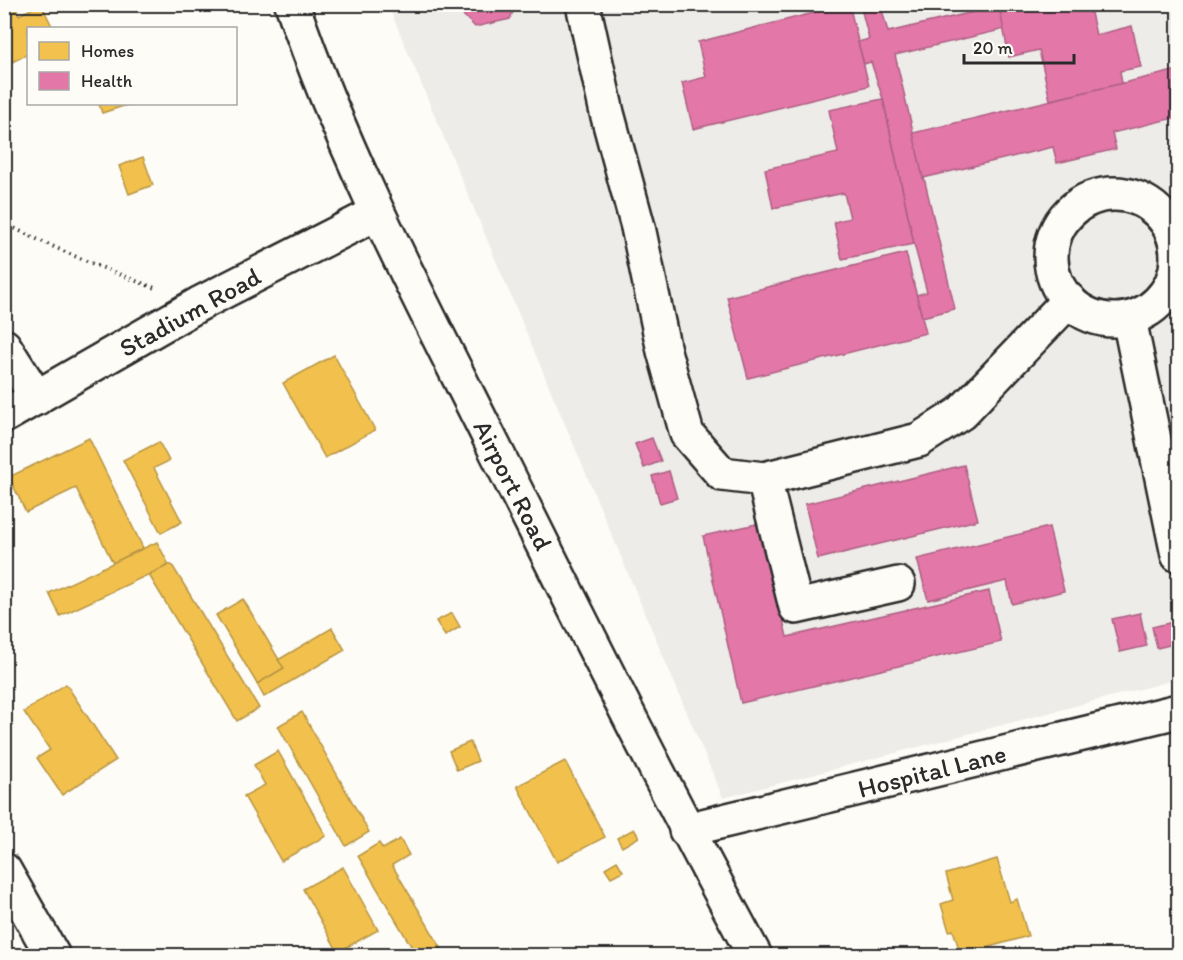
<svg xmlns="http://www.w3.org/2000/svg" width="1183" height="960" font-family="Itim,sans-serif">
  <rect width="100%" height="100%" fill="#fdfcf7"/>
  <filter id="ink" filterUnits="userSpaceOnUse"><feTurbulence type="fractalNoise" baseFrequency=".0167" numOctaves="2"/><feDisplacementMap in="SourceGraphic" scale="12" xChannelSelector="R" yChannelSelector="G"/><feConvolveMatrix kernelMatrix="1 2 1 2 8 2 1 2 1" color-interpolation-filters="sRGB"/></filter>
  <g filter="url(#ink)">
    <path fill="#edece8" d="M 388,5 L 1178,5 L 1178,679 L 723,798 Z"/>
    <g fill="#f2c14e" stroke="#b69444" stroke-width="1.5">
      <path d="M 41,4 L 53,28 L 28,28 L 28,54 L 4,66 L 4,10 L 15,5 L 19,15 Z"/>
      <path d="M 99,104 L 130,104 L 102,113 Z"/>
      <path d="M 143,157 L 153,185 L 129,194 L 119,166 Z"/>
      <path d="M 334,355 L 375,430 L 325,458 L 283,383 Z"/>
      <path d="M 89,438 L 143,548 L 113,563 L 76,488 L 26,512 L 9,477 Z"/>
      <path d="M 159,442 L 169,461 L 154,468 L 182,522 L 161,533 L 123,460 Z"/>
      <path d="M 157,542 L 169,565 L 60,616 L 49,593 Z"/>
      <path d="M 169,565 L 172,565 L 259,708 L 237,721 L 149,575 Z"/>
      <path d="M 243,599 L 284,668 L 257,684 L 216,615 Z"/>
      <path d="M 452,613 L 460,627 L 445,636 L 436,621 Z"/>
      <path d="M 332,628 L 345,650 L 264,697 L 257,684 L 284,668 L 278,660 Z"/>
      <path d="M 66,684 L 116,760 L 62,795 L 37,758 L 50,750 L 24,712 Z"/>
      <path d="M 302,712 L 369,832 L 346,846 L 278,726 Z"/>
      <path d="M 470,742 L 478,761 L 457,770 L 449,751 Z"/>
      <path d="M 278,751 L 326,836 L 281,861 L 244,796 L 265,785 L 254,765 Z"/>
      <path d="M 565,761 L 605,837 L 557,862 L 517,786 Z"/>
      <path d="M 634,829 L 639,837 L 622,847 L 617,838 Z"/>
      <path d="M 400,839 L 409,855 L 392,865 L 446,956 L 417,956 L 358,856 L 379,843 L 383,849 Z"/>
      <path d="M 997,859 L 1010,902 L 1017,899 L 1028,936 L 961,955 L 953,930 L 949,931 L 941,904 L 953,900 L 946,874 Z"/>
      <path d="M 617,861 L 623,871 L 611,877 L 605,868 Z"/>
      <path d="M 343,867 L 378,930 L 338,952 L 303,889 Z"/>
    </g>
    <g fill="#e377a8" stroke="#ac6082" stroke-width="1.5">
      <path d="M 461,4 L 516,4 L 510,19 L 475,27 L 457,9 Z"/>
      <path d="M 849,4 L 869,86 L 693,129 L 682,83 L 706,77 L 698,42 Z"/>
      <path d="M 860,4 L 895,4 L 896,7 L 882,10 L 888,32 L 999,6 L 1005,29 L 895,55 L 955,309 L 922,317 L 916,295 L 927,292 L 914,244 L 883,99 L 871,62 L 864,64 L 858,42 L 869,39 Z"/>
      <path d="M 1008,4 L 1089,4 L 1096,35 L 1132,26 L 1141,67 L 1120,71 L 1122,84 L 1050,100 L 1039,50 L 1009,57 L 999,6 Z"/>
      <path d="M 1178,70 L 1178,117 L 1112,133 L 1116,149 L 1057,163 L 1053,147 L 923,178 L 913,133 Z"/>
      <path d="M 883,99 L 914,244 L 842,259 L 834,222 L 850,218 L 844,193 L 773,208 L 765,169 L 838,153 L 829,110 Z"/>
      <path d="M 906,253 L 926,333 L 748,378 L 727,297 Z"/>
      <path d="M 652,438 L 661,461 L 644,468 L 635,444 Z"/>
      <path d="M 964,465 L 978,520 L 818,559 L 805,504 Z"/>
      <path d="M 669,471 L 677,498 L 660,503 L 652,476 Z"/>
      <path d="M 761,523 L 787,637 L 989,591 L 1001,642 L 741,703 L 703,536 Z"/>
      <path d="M 1049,527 L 1064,591 L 1012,604 L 1007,581 L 928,600 L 917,559 Z"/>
      <path d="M 1140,613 L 1147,646 L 1120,652 L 1112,619 Z"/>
      <path d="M 1173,622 L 1178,643 L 1157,648 L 1152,627 Z"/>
    </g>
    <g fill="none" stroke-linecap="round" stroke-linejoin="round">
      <defs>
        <g id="minor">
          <path d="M 292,4 C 345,159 422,303 495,449 C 580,619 664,789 755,956"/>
          <path d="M 583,4 L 607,113 L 638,227 L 664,351 L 687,434 L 722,474 L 764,479 L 919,440 L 961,413 L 1069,300"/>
          <circle cx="1114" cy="257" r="63"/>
          <path d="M 1129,319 L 1178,555"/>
          <path d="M 4,346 L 37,398"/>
          <path d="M 4,416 L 199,304 L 377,213"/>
          <path d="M 764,479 L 796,607 L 898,584"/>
          <path d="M 686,830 L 1178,711"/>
          <path d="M 4,870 L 53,956"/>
        </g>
      </defs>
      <use href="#minor" stroke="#2b2b2b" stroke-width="38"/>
      <path stroke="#2b2b2b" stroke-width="4" stroke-dasharray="1.5 4.5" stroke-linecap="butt" d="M 4,223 C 53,248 104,269 155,288"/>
      <use href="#minor" stroke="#fdfcf7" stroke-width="33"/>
    </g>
  </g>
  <g text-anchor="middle" stroke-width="6" stroke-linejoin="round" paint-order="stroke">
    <g font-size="26" fill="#2b2b2b" stroke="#fdfcf7">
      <text transform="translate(190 312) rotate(-29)" y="9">Stadium Road</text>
      <text transform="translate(513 485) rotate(63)" y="9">Airport Road</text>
      <text transform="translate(932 771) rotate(-14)" y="9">Hospital Lane</text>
    </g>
  </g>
  <rect width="1183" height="960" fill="none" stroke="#fdfcf7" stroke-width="24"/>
  <rect x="12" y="12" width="1159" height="936" fill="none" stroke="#2b2b2b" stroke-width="2" filter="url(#ink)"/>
  <rect x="27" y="27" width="210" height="78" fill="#fdfcf7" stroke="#a9a8a5" stroke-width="1.5"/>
  <rect x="39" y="42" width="30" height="18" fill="#f2c14e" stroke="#a9a8a5" stroke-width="1.5"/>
  <text x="81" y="57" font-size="18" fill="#2b2b2b">Homes</text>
  <rect x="39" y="72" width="30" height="18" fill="#e377a8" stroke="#a9a8a5" stroke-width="1.5"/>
  <text x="81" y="87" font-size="18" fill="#2b2b2b">Health</text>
  <path d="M964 54v9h110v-9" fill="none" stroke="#2b2b2b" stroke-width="3"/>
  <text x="973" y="54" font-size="18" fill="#2b2b2b" stroke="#fdfcf7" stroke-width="4.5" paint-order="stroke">20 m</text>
</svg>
